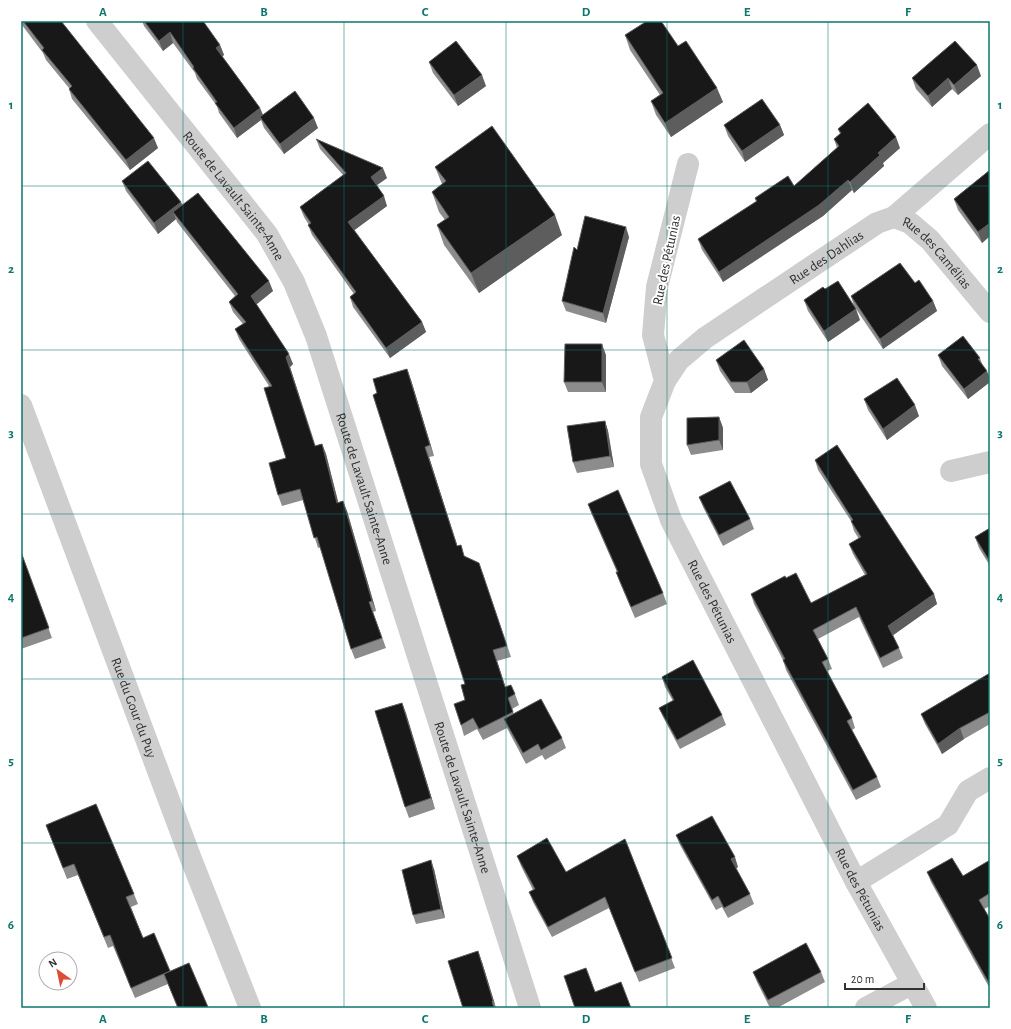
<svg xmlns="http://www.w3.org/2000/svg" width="1011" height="1029" font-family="'Alegreya Sans',sans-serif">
  <rect width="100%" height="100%" fill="#fff"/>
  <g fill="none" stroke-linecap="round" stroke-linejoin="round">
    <g stroke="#cecece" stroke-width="22">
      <path id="s1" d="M 97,21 L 267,234 L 294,282 L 316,336 L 530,1008"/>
      <path id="s2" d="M 688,164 L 657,287 L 653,335 L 665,381 L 651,417 L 651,464 L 671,520 L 856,882 L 926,1008"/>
      <path id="s3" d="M 894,217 L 910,223 L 930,240 L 990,312"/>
      <path id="s4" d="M 665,381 L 679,360 L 705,338 L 877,223 L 894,217 L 990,134"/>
      <path id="s5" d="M 21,405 L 191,859 L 250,1008"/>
      <path d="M 951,471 L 990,462"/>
      <path d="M 856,882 L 948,825 L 968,791 L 990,778"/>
      <path d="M 866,1008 L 911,984"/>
    </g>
  </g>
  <g fill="#8c8c8c">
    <path d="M 21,21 L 61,21 L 158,148 L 130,170 L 72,99 L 69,89 L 69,88 L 46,60 L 43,53 L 22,25 L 21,26 Z"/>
    <path d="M 142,21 L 203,21 L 220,45 L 224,55 L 222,56 L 260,108 L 263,115 L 318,128 L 284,154 L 264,128 L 261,120 L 237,138 L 219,113 L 217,106 L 197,79 L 195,73 L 173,43 L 163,51 L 144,26 Z"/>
    <path d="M 625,35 L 678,46 L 723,102 L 671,137 L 656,115 L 651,101 L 660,95 L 630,50 Z"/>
    <path d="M 429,62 L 486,86 L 458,106 L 433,73 Z"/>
    <path d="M 981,76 L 958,95 L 952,89 L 932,107 L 916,89 L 912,78 Z"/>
    <path d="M 724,125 L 780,125 L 784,135 L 745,162 L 728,136 Z"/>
    <path d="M 838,129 L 900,148 L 883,163 L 884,166 L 854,193 L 852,190 L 823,216 L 723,282 L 702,250 L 698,239 L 756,202 L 755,198 L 794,186 L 837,148 L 834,139 L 840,134 Z"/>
    <path d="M 316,139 L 387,178 L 376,186 L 387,206 L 354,230 L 422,322 L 426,332 L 390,358 L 353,307 L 350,297 L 354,294 L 312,235 L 308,225 L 309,225 L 304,217 L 300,207 L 343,175 L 320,149 Z"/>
    <path d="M 435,167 L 562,235 L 479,293 L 444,245 L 437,225 L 445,220 L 439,212 L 432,192 L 442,184 Z"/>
    <path d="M 990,170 L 990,236 L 982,243 L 958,210 L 954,199 Z"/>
    <path d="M 122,181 L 181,202 L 182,206 L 273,291 L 256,305 L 293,364 L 290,367 L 315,446 L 322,444 L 326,454 L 338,502 L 347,511 L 376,611 L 373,612 L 386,648 L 355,659 L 351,649 L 321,547 L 318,548 L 303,500 L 282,506 L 278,495 L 286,458 L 269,386 L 239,339 L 235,329 L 243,324 L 233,312 L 229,302 L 235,296 L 177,222 L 176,219 L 158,234 L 126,191 Z"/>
    <path d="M 629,237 L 606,323 L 566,311 L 562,301 L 577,250 Z"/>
    <path d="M 915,283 L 933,301 L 937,311 L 883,349 L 854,306 L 851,296 Z"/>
    <path d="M 825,289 L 860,320 L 828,342 L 808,311 L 804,300 Z"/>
    <path d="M 606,355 L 606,392 L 568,392 L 564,382 Z"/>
    <path d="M 938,355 L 980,358 L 982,364 L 990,379 L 990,382 L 968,399 L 942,366 Z"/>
    <path d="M 716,360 L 764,369 L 768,380 L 751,393 L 735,393 L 720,371 Z"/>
    <path d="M 411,380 L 434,456 L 429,457 L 457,546 L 465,557 L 483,574 L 511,657 L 497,661 L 505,687 L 515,694 L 519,705 L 512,709 L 514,714 L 562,738 L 566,748 L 545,760 L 542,755 L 526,764 L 507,728 L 483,740 L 477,729 L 464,736 L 461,725 L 465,700 L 465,684 Z"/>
    <path d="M 864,399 L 919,416 L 887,440 L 868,410 Z"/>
    <path d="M 719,417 L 723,428 L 723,450 L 691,455 L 687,445 Z"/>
    <path d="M 605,421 L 608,431 L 614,467 L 577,473 L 573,462 Z"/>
    <path d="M 815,460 L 934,594 L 937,604 L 893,635 L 899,648 L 903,658 L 883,668 L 859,617 L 818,639 L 828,659 L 832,669 L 827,671 L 852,718 L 855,728 L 852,730 L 877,777 L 881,787 L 856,800 L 786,670 L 783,660 L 754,604 L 751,594 L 786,578 L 811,603 L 865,575 L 853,554 L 849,544 L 859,539 L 854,531 L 851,521 L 818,470 Z"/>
    <path d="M 699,497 L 750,519 L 754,529 L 723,546 L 703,507 Z"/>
    <path d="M 588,504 L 663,593 L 667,604 L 635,618 L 620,583 L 616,572 L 617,572 L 592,515 Z"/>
    <path d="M 990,528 L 990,566 L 979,548 L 975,537 Z"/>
    <path d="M 21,552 L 52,638 L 21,649 Z"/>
    <path d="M 990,673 L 990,724 L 964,739 L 942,754 L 925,724 L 921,714 Z"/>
    <path d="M 662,677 L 722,715 L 726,725 L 680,749 L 663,717 L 659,708 L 673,701 L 665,687 Z"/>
    <path d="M 402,703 L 435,809 L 409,818 L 405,807 Z"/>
    <path d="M 46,825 L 134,894 L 138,904 L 131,907 L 143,938 L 170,971 L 189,963 L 208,1008 L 178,1008 L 168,984 L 135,998 L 113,946 L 108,948 L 78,875 L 67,879 Z"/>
    <path d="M 676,835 L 738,867 L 736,868 L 750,894 L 754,904 L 728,918 L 722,907 L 716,910 L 680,845 Z"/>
    <path d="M 625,839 L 675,968 L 639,982 L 609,908 L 552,937 L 533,902 L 529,892 L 533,890 L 521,866 L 517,856 L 566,872 Z"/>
    <path d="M 990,860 L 990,906 L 984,909 L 990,919 L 990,989 L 931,882 L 927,872 L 963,876 Z"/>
    <path d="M 434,869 L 445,918 L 416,924 L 413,915 Z"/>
    <path d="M 482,962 L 496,1008 L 463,1008 Z"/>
    <path d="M 753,972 L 821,972 L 825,982 L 777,1008 L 770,1008 L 757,982 Z"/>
  </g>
  <g fill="#5d5d5d">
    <path d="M 170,32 L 173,43 L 163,51 L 159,41 Z"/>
    <path d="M 220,45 L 224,55 L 220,58 L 216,48 Z"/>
    <path d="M 977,65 L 981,76 L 958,95 L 954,85 Z"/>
    <path d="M 482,75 L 486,86 L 458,106 L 454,95 Z"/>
    <path d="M 948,78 L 952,89 L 932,107 L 928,96 Z"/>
    <path d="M 717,88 L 723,102 L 671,137 L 665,123 Z"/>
    <path d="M 260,108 L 264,118 L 260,117 L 261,120 L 237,138 L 234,128 Z"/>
    <path d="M 314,118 L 318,128 L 284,154 L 280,144 Z"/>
    <path d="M 780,125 L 784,135 L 745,162 L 742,151 Z"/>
    <path d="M 896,137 L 900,148 L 883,163 L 884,166 L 854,193 L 850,182 L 878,153 Z"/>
    <path d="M 154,138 L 158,148 L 130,170 L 126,160 Z"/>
    <path d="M 383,168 L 387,178 L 374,187 L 371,177 Z"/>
    <path d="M 848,180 L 852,190 L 823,216 L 723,282 L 719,272 Z"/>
    <path d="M 384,196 L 387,206 L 352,232 L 348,222 Z"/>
    <path d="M 181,202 L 185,213 L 173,212 L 176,219 L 158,234 L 154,223 Z"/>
    <path d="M 555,215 L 562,235 L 479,293 L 471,273 Z"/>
    <path d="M 990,223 L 990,236 L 982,243 L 978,232 Z"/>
    <path d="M 626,227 L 629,237 L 606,323 L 603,313 Z"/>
    <path d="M 269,281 L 273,291 L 254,306 L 251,296 Z"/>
    <path d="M 933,301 L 937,311 L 883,349 L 880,339 Z"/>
    <path d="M 856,309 L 860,320 L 828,342 L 824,331 Z"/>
    <path d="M 422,322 L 426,332 L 390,358 L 386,348 Z"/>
    <path d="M 602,344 L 606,355 L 606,392 L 602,382 Z"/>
    <path d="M 289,354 L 293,364 L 290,367 L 319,456 L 286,357 Z"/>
    <path d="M 407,369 L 411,380 L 434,456 L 430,445 Z"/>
    <path d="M 764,369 L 768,380 L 751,393 L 747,382 Z"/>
    <path d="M 987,371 L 990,379 L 990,382 L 968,399 L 964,389 Z"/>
    <path d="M 915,405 L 919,416 L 887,440 L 883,429 Z"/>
    <path d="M 719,417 L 723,428 L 723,450 L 719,440 Z"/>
    <path d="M 605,421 L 608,431 L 614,467 L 610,456 Z"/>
    <path d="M 322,444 L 326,454 L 341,513 L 337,503 Z"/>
    <path d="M 425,447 L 429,457 L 461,557 L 457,546 Z"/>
    <path d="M 343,501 L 347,511 L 376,611 L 372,601 Z"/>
    <path d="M 934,594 L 937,604 L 892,636 L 888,626 Z"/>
    <path d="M 493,650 L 497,661 L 509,698 L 505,687 Z"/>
    <path d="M 402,703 L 406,713 L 435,809 L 431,798 Z"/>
    <path d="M 960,728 L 964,739 L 942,754 L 938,744 Z"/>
    <path d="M 735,857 L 738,867 L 735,869 L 731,859 Z"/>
    <path d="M 431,860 L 434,869 L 445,918 L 441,909 Z"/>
    <path d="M 478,951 L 482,962 L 496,1008 L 493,1001 Z"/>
  </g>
  <g fill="#181818" stroke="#5d5d5d">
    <path d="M 23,21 L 61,21 L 154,138 L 126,160 L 69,89 L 72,86 L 42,50 L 44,48 Z"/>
    <path d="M 144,21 L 203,21 L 220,45 L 216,48 L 260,108 L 234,128 L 215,103 L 217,102 L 193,68 L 194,67 L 170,32 L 159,41 Z"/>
    <path d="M 647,21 L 661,21 L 678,46 L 686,41 L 717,88 L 665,123 L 651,101 L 663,93 L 625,35 Z"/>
    <path d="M 456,41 L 482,75 L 454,95 L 429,62 Z"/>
    <path d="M 955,41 L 977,65 L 954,85 L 948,78 L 928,96 L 912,78 Z"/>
    <path d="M 295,91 L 314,118 L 280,144 L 260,117 Z"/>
    <path d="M 762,99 L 780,125 L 742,151 L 724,125 Z"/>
    <path d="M 868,103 L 896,137 L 878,153 L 880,155 L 850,182 L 848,180 L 819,205 L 719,272 L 698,239 L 757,201 L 755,198 L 788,176 L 794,186 L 839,146 L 834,139 L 841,133 L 838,129 Z"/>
    <path d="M 492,126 L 555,215 L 471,273 L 437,225 L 449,217 L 432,192 L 446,181 L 435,167 Z"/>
    <path d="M 316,139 L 383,168 L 371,177 L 384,196 L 348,222 L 422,322 L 386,348 L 350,297 L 356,292 L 308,225 L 311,223 L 300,207 L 346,173 Z"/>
    <path d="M 148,161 L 181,202 L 154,223 L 122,181 Z"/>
    <path d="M 990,170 L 990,223 L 978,232 L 954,199 Z"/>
    <path d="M 198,193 L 269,281 L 251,296 L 289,354 L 286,357 L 315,446 L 322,444 L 337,503 L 343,501 L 372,601 L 369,602 L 382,638 L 351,649 L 317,537 L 314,538 L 300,489 L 278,495 L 269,463 L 286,458 L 264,388 L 272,386 L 235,329 L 246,322 L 229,302 L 238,294 L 173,212 Z"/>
    <path d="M 585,216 L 626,227 L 603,313 L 562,301 L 574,247 L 577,250 Z"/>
    <path d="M 900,263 L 915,283 L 919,280 L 933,301 L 880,339 L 851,296 Z"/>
    <path d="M 838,281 L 856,309 L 824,331 L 804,300 L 823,287 L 825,289 Z"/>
    <path d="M 963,336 L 980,358 L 978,359 L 987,371 L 964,389 L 938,355 Z"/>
    <path d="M 744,340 L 764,369 L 747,382 L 731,382 L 716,360 Z"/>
    <path d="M 565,344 L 602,344 L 602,382 L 564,382 Z"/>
    <path d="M 407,369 L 430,445 L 425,447 L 457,546 L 461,545 L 464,556 L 479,563 L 507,646 L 493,650 L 505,687 L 511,685 L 515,694 L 508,698 L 513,712 L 479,729 L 473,718 L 461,725 L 454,704 L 465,700 L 461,685 L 465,684 L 373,395 L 377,393 L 373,379 Z"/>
    <path d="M 897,378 L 915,405 L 883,429 L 864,399 Z"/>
    <path d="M 719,417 L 719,440 L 687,445 L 687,418 Z"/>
    <path d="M 605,421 L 610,456 L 573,462 L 567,426 Z"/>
    <path d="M 837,445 L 934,594 L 888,626 L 899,648 L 880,658 L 856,607 L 813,630 L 828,659 L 822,662 L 852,718 L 847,721 L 877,777 L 853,790 L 783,660 L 785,659 L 751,594 L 785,576 L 786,578 L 796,573 L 811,603 L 867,574 L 849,544 L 861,537 L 851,521 L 853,520 L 815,460 Z"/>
    <path d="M 730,481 L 750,519 L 719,535 L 699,497 Z"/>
    <path d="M 618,490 L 663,593 L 631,607 L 616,572 L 618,572 L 588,504 Z"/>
    <path d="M 990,528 L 990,562 L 975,537 Z"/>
    <path d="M 21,552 L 49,628 L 21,638 Z"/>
    <path d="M 693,660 L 722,715 L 677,740 L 659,708 L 674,700 L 662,677 Z"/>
    <path d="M 990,673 L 990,712 L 960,728 L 938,744 L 921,714 Z"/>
    <path d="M 541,699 L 562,738 L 541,750 L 538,744 L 523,753 L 504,719 Z"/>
    <path d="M 402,703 L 431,798 L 405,807 L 375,711 Z"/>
    <path d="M 96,804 L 134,894 L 126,897 L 143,938 L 154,933 L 170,971 L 131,988 L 110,935 L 104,937 L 74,864 L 63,868 L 46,825 Z"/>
    <path d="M 712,816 L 735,857 L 731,859 L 750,894 L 724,908 L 718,896 L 712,900 L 676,835 Z"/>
    <path d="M 547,838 L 566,872 L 625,839 L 672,958 L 635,972 L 605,897 L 548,927 L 529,892 L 535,889 L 517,856 Z"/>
    <path d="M 952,858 L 963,876 L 990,860 L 990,893 L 979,900 L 990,919 L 990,985 L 927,872 Z"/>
    <path d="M 431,860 L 441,909 L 413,915 L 402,870 Z"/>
    <path d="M 806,943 L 821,972 L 768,1000 L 753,972 Z"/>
    <path d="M 478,951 L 493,1001 L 492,1001 L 494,1008 L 463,1008 L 448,961 Z"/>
    <path d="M 189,963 L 208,1007 L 206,1008 L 178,1008 L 164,974 Z"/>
    <path d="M 586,968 L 595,992 L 621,982 L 631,1008 L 575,1008 L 564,976 Z"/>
  </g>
  <path fill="none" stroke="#0f766e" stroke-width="1" stroke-opacity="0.55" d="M 183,21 L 183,1008M 344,21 L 344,1008M 506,21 L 506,1008M 667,21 L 667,1008M 828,21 L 828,1008M 21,186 L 990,186M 21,350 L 990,350M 21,514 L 990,514M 21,679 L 990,679M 21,843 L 990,843"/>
  <g text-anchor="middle" stroke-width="4" stroke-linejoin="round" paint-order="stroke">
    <g font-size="14" fill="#313131" stroke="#fff">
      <text dy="5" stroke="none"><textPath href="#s1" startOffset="222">Route de Lavault Sainte-Anne</textPath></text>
      <text dy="5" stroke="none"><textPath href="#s3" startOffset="57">Rue des Camélias</textPath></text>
      <text dy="5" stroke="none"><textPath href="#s4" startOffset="205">Rue des Dahlias</textPath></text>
      <text transform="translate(666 260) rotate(-78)" y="5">Rue des Pétunias</text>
      <text dy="5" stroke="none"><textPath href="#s1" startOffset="546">Route de Lavault Sainte-Anne</textPath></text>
      <text dy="5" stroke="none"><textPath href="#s2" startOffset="459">Rue des Pétunias</textPath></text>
      <text dy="5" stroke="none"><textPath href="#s5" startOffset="323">Rue du Gour du Puy</textPath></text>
      <text dy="5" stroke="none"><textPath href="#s1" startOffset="870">Route de Lavault Sainte-Anne</textPath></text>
      <text dy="5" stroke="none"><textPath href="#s2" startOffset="783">Rue des Pétunias</textPath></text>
    </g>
  </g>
  <rect width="1011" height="1029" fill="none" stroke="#ffffff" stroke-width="44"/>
  <g transform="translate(58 971) rotate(327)"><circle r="19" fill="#ffffff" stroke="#adadad"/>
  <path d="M0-3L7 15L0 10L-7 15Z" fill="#df4a3b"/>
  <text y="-6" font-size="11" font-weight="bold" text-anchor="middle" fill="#313131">N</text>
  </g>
  <path d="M845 983v6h79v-6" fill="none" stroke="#313131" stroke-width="2"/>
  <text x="851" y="983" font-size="12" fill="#313131" stroke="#ffffff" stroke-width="3" paint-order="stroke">20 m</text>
  <rect x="22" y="22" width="967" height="985" fill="none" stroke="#0f766e" stroke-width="1.5"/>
  <g font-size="13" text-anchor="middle" font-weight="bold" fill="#0f766e">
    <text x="103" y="16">A</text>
    <text x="264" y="16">B</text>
    <text x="425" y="16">C</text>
    <text x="586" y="16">D</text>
    <text x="747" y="16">E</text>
    <text x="908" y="16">F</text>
    <text x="11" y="109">1</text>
    <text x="1000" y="109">1</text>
    <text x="11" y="273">2</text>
    <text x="1000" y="273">2</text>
    <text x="11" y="437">3</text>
    <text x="1000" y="437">3</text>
    <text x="11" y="601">4</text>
    <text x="1000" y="601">4</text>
    <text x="11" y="765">5</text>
    <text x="1000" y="765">5</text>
    <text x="11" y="929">6</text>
    <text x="1000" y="929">6</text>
    <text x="103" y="1023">A</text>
    <text x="264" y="1023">B</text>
    <text x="425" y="1023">C</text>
    <text x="586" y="1023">D</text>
    <text x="747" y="1023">E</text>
    <text x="908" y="1023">F</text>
  </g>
</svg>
